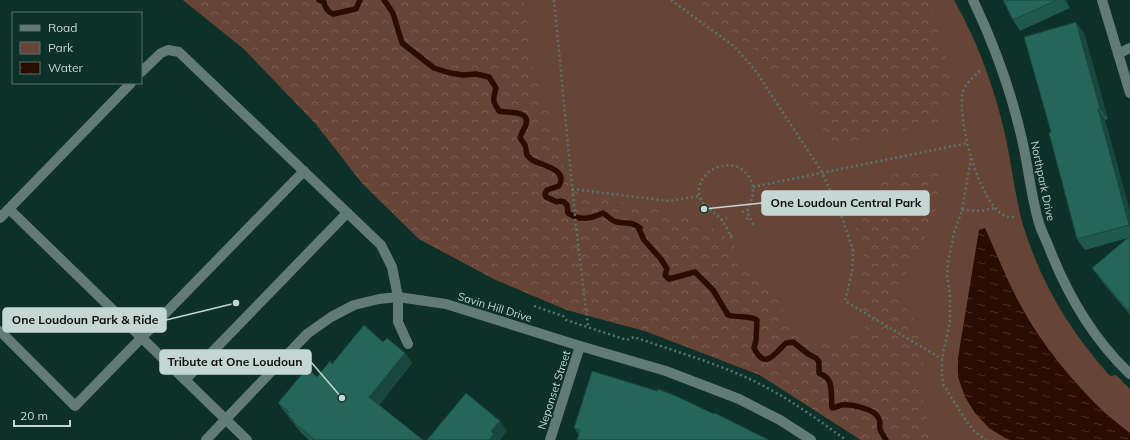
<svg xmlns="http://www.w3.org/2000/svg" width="1130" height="440" font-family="Mulish,sans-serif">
  <defs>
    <pattern id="forest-crowns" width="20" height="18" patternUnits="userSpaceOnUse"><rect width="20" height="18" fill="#674536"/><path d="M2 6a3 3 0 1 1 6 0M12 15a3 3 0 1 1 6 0" fill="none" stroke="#7b5f52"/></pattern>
    <pattern id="water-ripples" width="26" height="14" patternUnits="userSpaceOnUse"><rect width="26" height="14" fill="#2b0c01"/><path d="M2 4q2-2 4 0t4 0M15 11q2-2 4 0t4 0" fill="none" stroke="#482f25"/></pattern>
  </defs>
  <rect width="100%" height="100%" fill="#0d3029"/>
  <path fill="#674536" d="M 183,0 L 954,0 C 978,42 996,92 1006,139 C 1012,167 1015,196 1023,225 C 1041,283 1069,330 1110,376 L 1116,375 L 1130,389 L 1130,440 L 861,440 L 760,375 L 645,331 L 567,310 L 494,279 L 419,239 L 362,183 L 316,124 L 244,49 Z"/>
  <g fill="url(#forest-crowns)">
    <path d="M 183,0 L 523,0 L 530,37 L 532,61 L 540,92 L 560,143 L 563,166 L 583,190 L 625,203 L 670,212 L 697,221 L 720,232 L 738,250 L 755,279 L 779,300 L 788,321 L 813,341 L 835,344 L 858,334 L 867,326 L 860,298 L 860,279 L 864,253 L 863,244 L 855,227 L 855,209 L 862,197 L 879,180 L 891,175 L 924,168 L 940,169 L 942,190 L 930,228 L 904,278 L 901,301 L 918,327 L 924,360 L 919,384 L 927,419 L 933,436 L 938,440 L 861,440 L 760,375 L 645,331 L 567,310 L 494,279 L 419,239 L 362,183 L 316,124 L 244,49 Z"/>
    <path d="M 691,0 L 928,0 L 953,79 L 942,114 L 934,128 L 911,129 L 900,131 L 884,132 L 870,136 L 836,150 L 830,144 L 811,107 L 797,102 L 777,84 L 766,68 L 760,53 L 736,37 L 711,14 Z"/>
  </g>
  <path fill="url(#water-ripples)" d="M 985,228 C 997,254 1007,281 1021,306 C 1042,345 1072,381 1104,412 C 1112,419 1121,426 1130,433 L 1130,440 L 1010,440 L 1005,438 L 989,428 L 975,413 L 965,397 L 958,377 L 958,358 L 979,230 Z"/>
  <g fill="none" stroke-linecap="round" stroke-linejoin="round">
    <g stroke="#2b0c01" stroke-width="5.5">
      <path d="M 319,0 L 324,2 C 325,8 328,12 333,14 L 356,9 L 360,0"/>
      <path d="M 384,0 L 393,13 L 402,43 L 434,68 L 450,73 L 463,75 L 476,74 L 489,77 L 496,88 C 493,100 492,100 499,111 C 507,113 530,110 526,124 C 525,129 521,132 520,138 L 525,145 L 527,155 C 529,157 531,160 534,161 C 545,166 568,170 559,186 L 547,190 L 545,194 L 546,197 L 557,202 L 560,201 L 564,202 L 567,205 L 568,213 C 580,221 590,219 603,213 C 608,216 611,221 617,222 C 627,224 631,221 640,228 L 639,229 L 644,240 L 661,259 L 667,269 L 665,275 L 669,279 L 695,272 L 713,290 L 728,315 C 737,318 751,315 757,320 L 756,340 L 754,348 C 765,371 775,353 786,343 L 793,342 L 808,354 L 816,358 L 819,362 L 819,373 C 822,375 825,376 827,378 C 833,384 831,399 832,408 C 836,408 838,406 841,405 C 851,404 876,409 879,419 C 881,422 879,425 880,429 C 881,433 884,436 886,440"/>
    </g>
    <g stroke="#58746e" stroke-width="2.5" stroke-dasharray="2 3" stroke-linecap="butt">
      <path d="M 554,0 L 576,226 L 588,327"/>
      <path d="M 671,0 L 735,47 L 755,70 L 822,172 L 843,220 L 853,251 L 852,272 L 845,301 L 942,359"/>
      <path d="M 980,71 C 974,77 965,83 963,92 C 956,117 980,210 1008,217 C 1010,217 1012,217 1014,217"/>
      <path d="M 971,158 L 962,210 L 954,233 L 948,262 L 947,275 L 950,295 L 950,322 L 942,359 L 942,376 L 943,384 L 963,416 L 974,431 L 986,440"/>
      <path d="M 753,187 L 968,143"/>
      <path d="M 572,189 L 669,201 L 699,196"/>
      <path d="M 962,210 L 981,211 L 995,208"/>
      <path d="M 742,212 L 748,210"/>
      <path d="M 746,219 L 750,217"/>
      <path d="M 721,220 L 727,218"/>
      <path d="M 726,228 L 730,226"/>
      <path d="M 730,236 L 734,234"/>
      <path d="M 732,238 C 728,231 724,222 719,217 C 712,209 704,209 700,197 C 692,173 732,151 749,177 C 754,185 754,193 751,201 C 750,203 748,207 748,209 C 747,215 752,222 754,226"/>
      <path d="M 534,306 L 563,316 L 566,320 L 627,340 L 634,337 C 674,351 716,363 754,381 C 787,397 817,419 846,440"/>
    </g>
    <g stroke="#627c75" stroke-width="10">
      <path d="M 973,0 C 993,42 1009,85 1020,131 C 1028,161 1030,193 1039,223 C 1041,230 1045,238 1048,245 C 1066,292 1093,339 1130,374"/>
      <path d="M 1102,0 L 1130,93"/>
      <path d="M 1118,54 L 1130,48"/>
      <path d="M 141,72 L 161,53 L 168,50 L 179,52 L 381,245 L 392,267 L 398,297 L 398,322 L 408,344"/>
      <path d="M 9,209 L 247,440"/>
      <path d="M 0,218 L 131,83"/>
      <path d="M 0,331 L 75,406 L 304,171"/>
      <path d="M 185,380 L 347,213"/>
      <path d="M 206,440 L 307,334 L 331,317 L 354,305 L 379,299 L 398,297 L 446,304 L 580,346 L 666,371 L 739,399 L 780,420 L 811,440"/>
      <path d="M 550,440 L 580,346"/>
    </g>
  </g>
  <g fill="#1f584d">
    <path d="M 1003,0 L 1066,0 L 1070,8 L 1020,31 L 1013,20 Z"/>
    <path d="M 1084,33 L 1108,119 L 1105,120 L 1130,212 L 1130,315 L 1100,279 L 1092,268 L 1128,238 L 1085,250 L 1077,239 L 1051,132 Z"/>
    <path d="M 405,353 L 412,363 L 379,405 L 423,440 L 309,440 L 301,433 L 278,403 L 317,377 L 332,364 Z"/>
    <path d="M 714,414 L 747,429 L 579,435 L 574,428 Z"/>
  </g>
  <g fill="#19473e">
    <path d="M 1064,0 L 1066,0 L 1070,8 Z"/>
    <path d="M 1076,22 L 1084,33 L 1108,119 L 1100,109 Z"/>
    <path d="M 1098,109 L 1105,120 L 1130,212 L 1130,227 L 1129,225 Z"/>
    <path d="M 405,353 L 412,363 L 376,408 L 369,397 Z"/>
    <path d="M 500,421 L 507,431 L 500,440 L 489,440 L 491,431 Z"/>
  </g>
  <g fill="#246659" stroke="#19473e">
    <path d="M 1003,0 L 1057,0 L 1013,20 Z"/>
    <path d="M 1076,22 L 1100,109 L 1098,109 L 1129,225 L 1077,239 L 1049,133 L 1051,132 L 1024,37 Z"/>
    <path d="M 1130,236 L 1130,313 L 1092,268 Z"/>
    <path d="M 364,325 L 383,342 L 387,338 L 405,353 L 369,397 L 423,440 L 315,440 L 293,422 L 294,421 L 287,414 L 289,412 L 278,403 L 307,368 L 317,377 L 330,361 L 332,364 Z"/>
    <path d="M 592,371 L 657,391 L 658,389 L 676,396 L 714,414 L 715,413 L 769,440 L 577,440 L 580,430 L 574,428 Z"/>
    <path d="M 466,393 L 500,421 L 491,431 L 494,434 L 489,440 L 427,440 Z"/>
  </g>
  <g text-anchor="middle" stroke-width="3" stroke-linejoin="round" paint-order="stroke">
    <g font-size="11" fill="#c5d7d2" stroke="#0d3029">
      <text transform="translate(1043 181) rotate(78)" y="4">Northpark Drive</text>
      <text transform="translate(495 307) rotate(17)" y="4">Savin Hill Drive</text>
      <text transform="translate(554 390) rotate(-72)" y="4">Neponset Street</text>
    </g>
  </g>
  <path fill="none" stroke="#c5d7d2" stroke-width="1.5" d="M704 209L762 203M236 303L166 320M342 398L311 362"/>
  <g fill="#c5d7d2" stroke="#0d3029" stroke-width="1.5">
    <circle cx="704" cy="209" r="4"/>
    <circle cx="236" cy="303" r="4"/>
    <circle cx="342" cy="398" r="4"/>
  </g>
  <g fill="#c5d7d2" stroke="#c5d7d2" stroke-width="1.5">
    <rect x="762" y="191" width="167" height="24" rx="4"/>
    <rect x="3" y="308" width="163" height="24" rx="4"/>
    <rect x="160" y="350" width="151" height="24" rx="4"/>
  </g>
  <g font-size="12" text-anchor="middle" font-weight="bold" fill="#111">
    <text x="846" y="207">One Loudoun Central Park</text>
    <text x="85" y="324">One Loudoun Park &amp; Ride</text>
    <text x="235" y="366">Tribute at One Loudoun</text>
  </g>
  <rect x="12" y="12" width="130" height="72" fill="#0d3029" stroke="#57736d"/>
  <rect x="20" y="25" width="20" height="6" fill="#627c75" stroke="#57736d"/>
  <text x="48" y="32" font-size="12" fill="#c5d7d2">Road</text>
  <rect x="20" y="42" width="20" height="12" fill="#674536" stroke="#57736d"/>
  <text x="48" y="52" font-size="12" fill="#c5d7d2">Park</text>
  <rect x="20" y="62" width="20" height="12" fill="url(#water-ripples)" stroke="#57736d"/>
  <text x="48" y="72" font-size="12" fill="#c5d7d2">Water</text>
  <path d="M14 420v6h56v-6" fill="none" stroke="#c5d7d2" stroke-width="2"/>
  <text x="20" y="420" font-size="12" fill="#c5d7d2" stroke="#0d3029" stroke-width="3" paint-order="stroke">20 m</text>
</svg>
